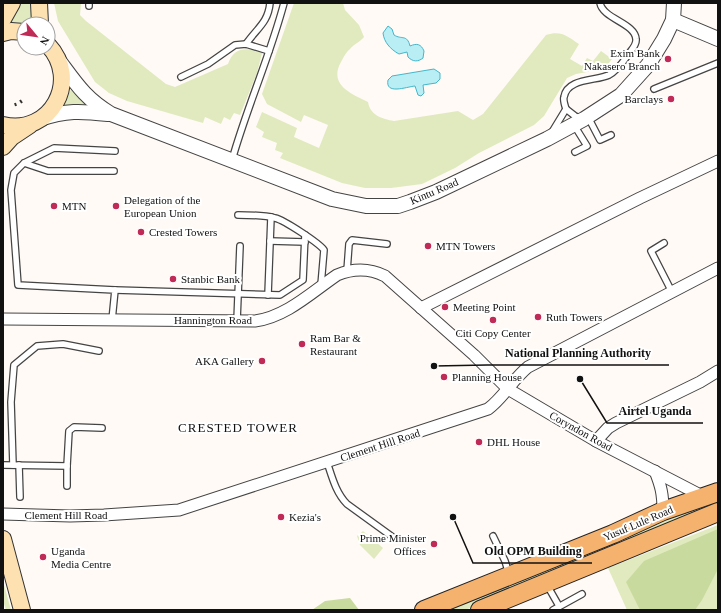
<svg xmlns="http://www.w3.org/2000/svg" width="721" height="613" font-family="Georgia,serif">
  <rect width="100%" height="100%" fill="#fffaf5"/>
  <g fill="#e0eabe">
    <path d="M 20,3 L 32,3 L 31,24 L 11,22 Z"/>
    <path d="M 54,3 L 81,3 L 80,15 L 86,21 L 166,84 L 175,87 L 228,64 C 234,47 247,47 262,53 L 257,73 L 240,115 L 234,113 L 230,120 L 224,117 L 221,124 L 205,117 L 203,123 L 127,101 L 109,93 L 95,82 L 58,21 Z"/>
    <path d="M 294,3 L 343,3 L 345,10 L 359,25 L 364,37 C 360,42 354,44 350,49 C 346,52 343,58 341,62 C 328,85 352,94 368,102 C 370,115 382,119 394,121 L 458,111 L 473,120 L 483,114 L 546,35 C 561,30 567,36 579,44 L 570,59 L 582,66 L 587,58 L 593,61 L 601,51 L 612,59 L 605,68 L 587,72 L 576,74 L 567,78 L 544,116 L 534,125 L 479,153 L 455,168 L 422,184 L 391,188 L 365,188 L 342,183 L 280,158 L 283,153 L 275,150 L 277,143 L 262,137 L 264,132 L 256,127 L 262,112 L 297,128 L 294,137 L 319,148 L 328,125 L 304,115 L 301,122 L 267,104 L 262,94 Z"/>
    <path d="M 72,87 L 86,105 L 62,109 Z"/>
    <path d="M 718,499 L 718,508 L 623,542 L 623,538 Z"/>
    <path d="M 718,525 L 718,610 L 627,610 L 608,568 Z"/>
    <path d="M 363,531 L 383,548 L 374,559 L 360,545 L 357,536 Z"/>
    <path d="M 611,544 L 613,548 L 523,587 L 465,610 L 444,610 Z"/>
    <path d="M 3,581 L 11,610 L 6,610 L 3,601 Z"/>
  </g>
  <g fill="#c8da9d">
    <path d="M 718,529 L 718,569 L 702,600 L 695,610 L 640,610 L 626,582 L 644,561 Z"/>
    <path d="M 350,598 L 359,610 L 312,610 L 325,601 Z"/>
  </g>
  <g fill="#baeef5" stroke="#42b7cb">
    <path d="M 388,26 L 392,29 L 394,35 C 402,40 407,34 410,46 C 417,43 421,44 424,51 L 423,58 C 418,62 413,62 408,57 L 407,52 L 399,54 C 390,49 384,42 383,33 Z"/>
    <path d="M 434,69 L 440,73 L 440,79 L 436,83 L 423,85 L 424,93 L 421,96 L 418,95 L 415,86 C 406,87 385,95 388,80 L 392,76 Z"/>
  </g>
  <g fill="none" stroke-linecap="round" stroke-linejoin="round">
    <defs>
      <g id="service">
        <path d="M 89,6 L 89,3"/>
        <path d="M 246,44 C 257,28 268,23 270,3"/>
        <path d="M 181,77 L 208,64 L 235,45 L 246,44 L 269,51"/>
        <path d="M 654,89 L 718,63"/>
        <path d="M 566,109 C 565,106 563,100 564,97 C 567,78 596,81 609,75 C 617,71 623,62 628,55 C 631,50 637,45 636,39 C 635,23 603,19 600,3"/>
        <path d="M 588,117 L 600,140 L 611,135"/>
        <path d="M 574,125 L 587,146 L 575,152"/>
        <path d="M 552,132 L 566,109 L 575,116 L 582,119"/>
        <path d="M 232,160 C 247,107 270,56 284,3"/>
        <path d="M 24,163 L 48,171 L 114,171"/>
        <path d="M 238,215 C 250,215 264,215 275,218 C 284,220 319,243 324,250 L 321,285"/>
        <path d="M 270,241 L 305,242"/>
        <path d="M 664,243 L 651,251 L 672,292"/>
        <path d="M 347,271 L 349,244 L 352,240 L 387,244"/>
        <path d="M 115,290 L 280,295 L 303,280 L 305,235"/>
        <path d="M 268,295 L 271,217"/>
        <path d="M 112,320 L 115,290 L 18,285 L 11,190 L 14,173 L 24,163 L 54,148 L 115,151"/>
        <path d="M 237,321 L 240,246"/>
        <path d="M 327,462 C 332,477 336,493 347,504 L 394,538"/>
        <path d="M 3,465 L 67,466 L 69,431 L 74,427 L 102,428"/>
        <path d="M 13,465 L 11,402 L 14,365 L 37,346 L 63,344 L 99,351"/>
        <path d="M 19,465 L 20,497"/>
        <path d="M 67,486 L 67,466"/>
        <path d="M 493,536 L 505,561 L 509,574"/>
        <path d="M 547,585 L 559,606"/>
        <path d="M 553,610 L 582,594"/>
      </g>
      <g id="minor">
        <path d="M 421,308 L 640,198 L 718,161"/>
        <path d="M 3,319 L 255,321 C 286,317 312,292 337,275 C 354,268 369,268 385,276 L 474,355 L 508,389 L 596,441 L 704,497"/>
        <path d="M 596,441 L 608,428 L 616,423 L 700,382 L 718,371"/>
        <path d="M 655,471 C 661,486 663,494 663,511"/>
        <path d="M 3,514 L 70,516 L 104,515 L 179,510 L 488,409 C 504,397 513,379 528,367 L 718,268"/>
      </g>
      <g id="tertiary">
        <path d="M 673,20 L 718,39"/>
        <path d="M 60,62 C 77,85 86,99 111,114 L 332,199 L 366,206 L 398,206 L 410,202 L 436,192 L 547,139 L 584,119 L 621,95 L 648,65 L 664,39 L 673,20 L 674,3"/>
        <path d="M 40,119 C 66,110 81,111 108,114"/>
      </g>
      <g id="secondary">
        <path d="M 39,3 L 40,24"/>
        <path d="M 3,19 L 12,3"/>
        <path d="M 3,33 L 11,31 L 24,32"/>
        <path d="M 3,125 C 51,136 81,80 48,45"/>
        <path d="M 3,147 L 12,137 L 30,125"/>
        <path d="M 3,539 L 22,610"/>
      </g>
      <g id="primary">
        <path d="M 424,610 L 613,534 L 663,511 L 718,492"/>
        <path d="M 480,610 L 718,512"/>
      </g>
    </defs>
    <use href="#service" stroke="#444" stroke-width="8"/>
    <use href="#minor" stroke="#444" stroke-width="13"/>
    <use href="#tertiary" stroke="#444" stroke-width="16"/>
    <use href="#secondary" stroke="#333" stroke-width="18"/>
    <use href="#primary" stroke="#222" stroke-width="20"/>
    <g stroke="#333" stroke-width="2" stroke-dasharray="4 2" stroke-linecap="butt">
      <path d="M 20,100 L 22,103"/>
      <path d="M 15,103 L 16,106"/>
    </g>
    <use href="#service" stroke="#fff" stroke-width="5.5"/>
    <use href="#minor" stroke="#fff" stroke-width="11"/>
    <use href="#tertiary" stroke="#fff" stroke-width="14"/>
    <use href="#secondary" stroke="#fde1b1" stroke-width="16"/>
    <use href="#primary" stroke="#f5b26e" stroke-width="18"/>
  </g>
  <g fill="#bf2a57" stroke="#fff" stroke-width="1.5">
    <circle cx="668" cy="59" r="4"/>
    <circle cx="671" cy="99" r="4"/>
    <circle cx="54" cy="206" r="4"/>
    <circle cx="116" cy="206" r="4"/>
    <circle cx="141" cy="232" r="4"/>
    <circle cx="428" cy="246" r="4"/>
    <circle cx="173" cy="279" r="4"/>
    <circle cx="445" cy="307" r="4"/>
    <circle cx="538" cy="317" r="4"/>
    <circle cx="493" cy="320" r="4"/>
    <circle cx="302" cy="344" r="4"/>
    <circle cx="262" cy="361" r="4"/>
    <circle cx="444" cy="377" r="4"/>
    <circle cx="479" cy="442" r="4"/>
    <circle cx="281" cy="517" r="4"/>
    <circle cx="434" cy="544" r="4"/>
    <circle cx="43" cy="557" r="4"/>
  </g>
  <g text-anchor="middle" stroke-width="4" stroke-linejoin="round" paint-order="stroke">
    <g font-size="11" fill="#111" stroke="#fff" text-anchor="start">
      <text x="660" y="57" text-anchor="end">Exim Bank<tspan x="660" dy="13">Nakasero Branch</tspan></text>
      <text x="663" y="103" text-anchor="end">Barclays</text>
      <text x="124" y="204">Delegation of the<tspan x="124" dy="13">European Union</tspan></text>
      <text x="62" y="210">MTN</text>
      <text x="149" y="236">Crested Towers</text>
      <text x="436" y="250">MTN Towers</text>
      <text x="181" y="283">Stanbic Bank</text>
      <text x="453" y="311">Meeting Point</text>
      <text x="546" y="321">Ruth Towers</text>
      <text x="493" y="337" text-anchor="middle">Citi Copy Center</text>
      <text x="310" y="342">Ram Bar &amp;<tspan x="310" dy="13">Restaurant</tspan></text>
      <text x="254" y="365" text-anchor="end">AKA Gallery</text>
      <text x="452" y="381">Planning House</text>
      <text x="487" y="446">DHL House</text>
      <text x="289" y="521">Kezia's</text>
      <text x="426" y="542" text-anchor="end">Prime Minister<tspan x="426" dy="13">Offices</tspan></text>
      <text x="51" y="555">Uganda<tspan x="51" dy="13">Media Centre</tspan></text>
    </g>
    <g font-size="11" fill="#111" stroke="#fff">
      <text transform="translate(434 191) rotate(-23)" y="4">Kintu Road</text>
      <text x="213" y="324">Hannington Road</text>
      <text transform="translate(581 431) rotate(29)" y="4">Coryndon Road</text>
      <text transform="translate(380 445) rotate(-18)" y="4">Clement Hill Road</text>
      <text x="66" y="519">Clement Hill Road</text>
      <text transform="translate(638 523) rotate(-23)" y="4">Yusuf Lule Road</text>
    </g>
    <g font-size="13" letter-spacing="1" fill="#111" stroke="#fff">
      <text x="238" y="432">CRESTED TOWER</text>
    </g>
  </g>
  <path fill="none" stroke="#111" stroke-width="1.5" d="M434 366L487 365H669M580 379L607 423H703M453 517L473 563H592"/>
  <g fill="#111" stroke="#fff" stroke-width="1.5">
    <circle cx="434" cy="366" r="4"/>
    <circle cx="580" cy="379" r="4"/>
    <circle cx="453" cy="517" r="4"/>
  </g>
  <g font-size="12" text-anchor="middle" font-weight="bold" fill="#111" stroke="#fff" stroke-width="4" stroke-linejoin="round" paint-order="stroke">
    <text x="578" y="357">National Planning Authority</text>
    <text x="655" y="415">Airtel Uganda</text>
    <text x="533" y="555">Old OPM Building</text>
  </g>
  <rect width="721" height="613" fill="none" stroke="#111111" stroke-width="8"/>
  <g transform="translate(36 36) rotate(119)"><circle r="19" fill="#ffffff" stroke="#a0a0a0"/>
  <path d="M0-3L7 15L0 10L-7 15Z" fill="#bf2a57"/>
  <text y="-6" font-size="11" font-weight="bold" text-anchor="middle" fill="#111111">N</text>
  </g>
</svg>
